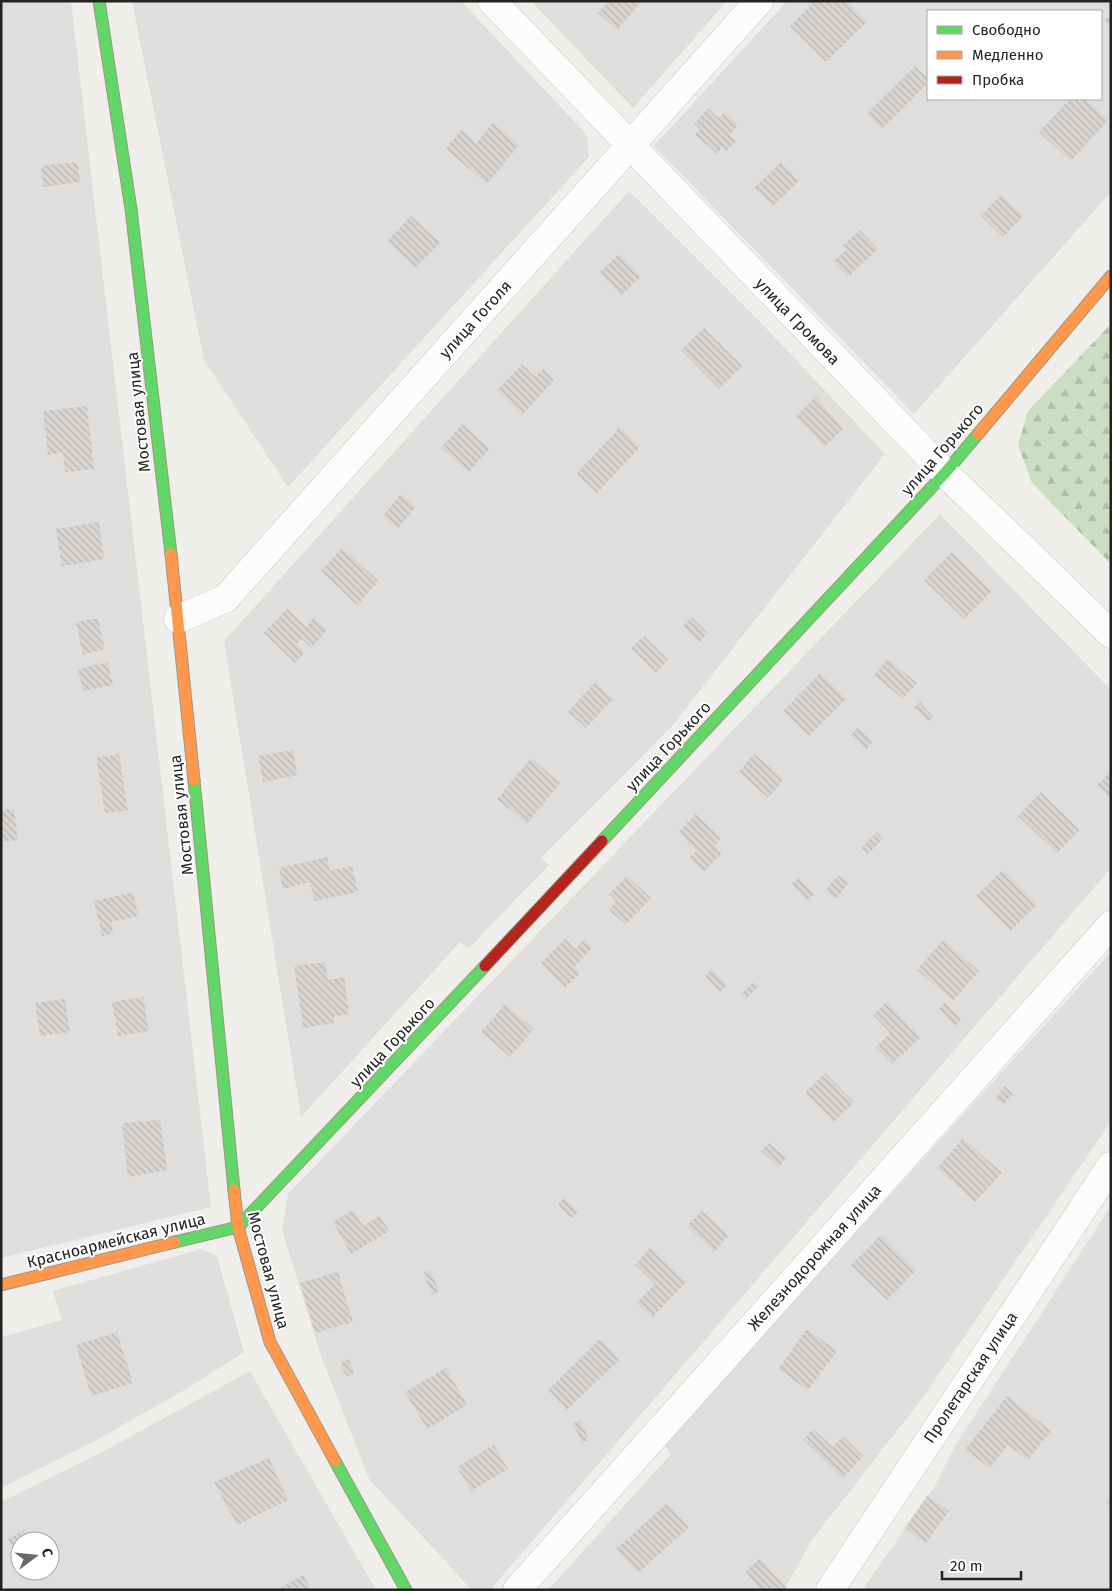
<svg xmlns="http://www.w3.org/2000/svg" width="1112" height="1591" font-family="'Fira Sans',sans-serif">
  <defs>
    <pattern id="forest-firs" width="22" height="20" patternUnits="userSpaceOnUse" patternTransform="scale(1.25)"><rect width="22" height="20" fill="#cbdec1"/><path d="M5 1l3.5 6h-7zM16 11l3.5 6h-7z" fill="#aebea6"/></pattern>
    <pattern id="building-back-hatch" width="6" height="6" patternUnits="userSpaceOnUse" patternTransform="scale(1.25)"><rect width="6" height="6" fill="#d7d4d2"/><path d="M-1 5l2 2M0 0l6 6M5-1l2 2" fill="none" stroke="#b8b6b4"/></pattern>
  </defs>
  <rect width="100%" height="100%" fill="#f0eeeb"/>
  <g fill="#dfdedc" fill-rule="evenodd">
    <path d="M 1,1 L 71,1 L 211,1207 L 1,1258 Z"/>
    <path d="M 132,1 L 461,1 L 587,135 L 589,157 L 288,487 L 204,360 Z"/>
    <path d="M 531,1 L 727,1 L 633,108 Z"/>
    <path d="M 787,1 L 1111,1 L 1111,192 L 914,414 L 654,146 ZM 928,11 L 1101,11 L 1101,99 L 928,99 Z"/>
    <path d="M 629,191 L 762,324 L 885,454 L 672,726 L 541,858 L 549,865 L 469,948 L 460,942 L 301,1117 L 224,641 Z"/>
    <path d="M 940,514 L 1111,690 L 1111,868 L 490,1590 L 472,1590 L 369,1479 L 321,1356 L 282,1230 L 288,1194 Z"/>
    <path d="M 1111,952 L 1111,1121 L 924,1396 L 812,1540 L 784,1590 L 548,1590 L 671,1454 L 664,1444 Z"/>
    <path d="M 1111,1206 L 1111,1590 L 862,1590 L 933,1489 L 955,1446 Z"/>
    <path d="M 201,1249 L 217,1256 L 244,1352 L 188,1388 L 91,1443 L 1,1488 L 1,1337 L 62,1320 L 53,1291 Z"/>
    <path d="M 250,1371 L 376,1590 L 6,1590 L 1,1581 L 1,1502 L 104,1451 ZM 20,1541 L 50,1541 L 50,1571 L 20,1571 Z"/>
  </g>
  <path fill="url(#forest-firs)" d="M 1111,324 L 1111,564 L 1032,483 L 1018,445 L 1028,411 Z"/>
  <g fill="url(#building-back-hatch)">
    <path d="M 608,1 L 642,1 L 617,30 L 598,13 Z"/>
    <path d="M 807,1 L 847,1 L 867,22 L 826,62 L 790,26 L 811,5 Z"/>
    <path d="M 1111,15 L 1111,28 L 1104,21 Z"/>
    <path d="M 915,66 L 928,79 L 928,83 L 882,129 L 867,114 Z"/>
    <path d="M 1070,99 L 1085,99 L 1108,120 L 1071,161 L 1039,132 Z"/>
    <path d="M 708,108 L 718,118 L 724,112 L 738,125 L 729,135 L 736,141 L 727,151 L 722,148 L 717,154 L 695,134 L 700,129 L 694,124 Z"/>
    <path d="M 493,123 L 519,145 L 487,184 L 446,149 L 461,130 L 476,143 Z"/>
    <path d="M 78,162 L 80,182 L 43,187 L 41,166 Z"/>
    <path d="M 781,162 L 799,181 L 773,206 L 754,188 Z"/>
    <path d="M 1001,195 L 1023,216 L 1003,237 L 981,216 Z"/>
    <path d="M 411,216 L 440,243 L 415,268 L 387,241 Z"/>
    <path d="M 860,230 L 878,249 L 848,277 L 834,261 L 846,250 L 842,246 Z"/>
    <path d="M 619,254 L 641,276 L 621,296 L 599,273 Z"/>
    <path d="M 704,328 L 742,366 L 719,389 L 681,350 Z"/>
    <path d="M 522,364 L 535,377 L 543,369 L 554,380 L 523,414 L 497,390 Z"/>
    <path d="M 816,397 L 843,429 L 824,447 L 796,416 Z"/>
    <path d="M 87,406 L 94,469 L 65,472 L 63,453 L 48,455 L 43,411 Z"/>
    <path d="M 462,424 L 490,448 L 469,472 L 441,448 Z"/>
    <path d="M 620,427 L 640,447 L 597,493 L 576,474 Z"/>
    <path d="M 401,494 L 416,507 L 398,528 L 383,516 Z"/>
    <path d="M 99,522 L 104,559 L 62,566 L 56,529 Z"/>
    <path d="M 342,548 L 379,581 L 357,605 L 321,571 Z"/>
    <path d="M 952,552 L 992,591 L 964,619 L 924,580 Z"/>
    <path d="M 287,609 L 306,627 L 314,618 L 327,630 L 311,648 L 302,639 L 296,644 L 305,652 L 295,663 L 264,633 Z"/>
    <path d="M 692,617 L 708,633 L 699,642 L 683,626 Z"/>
    <path d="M 98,618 L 105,649 L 83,655 L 76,622 Z"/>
    <path d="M 644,636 L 668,660 L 656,673 L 631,648 Z"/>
    <path d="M 888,659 L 917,683 L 903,699 L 874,675 Z"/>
    <path d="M 108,662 L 113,685 L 83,691 L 78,669 Z"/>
    <path d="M 820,673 L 846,699 L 809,736 L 783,711 Z"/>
    <path d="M 595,682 L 613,699 L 586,728 L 568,712 Z"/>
    <path d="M 920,702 L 933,717 L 928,722 L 914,707 Z"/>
    <path d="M 858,727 L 873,742 L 866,749 L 851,735 Z"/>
    <path d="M 293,750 L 297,775 L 263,782 L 258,756 Z"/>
    <path d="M 119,754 L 128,810 L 105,813 L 96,758 Z"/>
    <path d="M 754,754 L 784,779 L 768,798 L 739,772 Z"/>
    <path d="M 531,758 L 560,783 L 527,824 L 497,799 Z"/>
    <path d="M 1111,771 L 1111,799 L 1097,785 Z"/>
    <path d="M 1041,792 L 1080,830 L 1057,853 L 1018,816 Z"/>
    <path d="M 14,809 L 18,840 L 1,842 L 1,810 Z"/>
    <path d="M 696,814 L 721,838 L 714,845 L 722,853 L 703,872 L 689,858 L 696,851 L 678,832 Z"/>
    <path d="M 877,832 L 883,839 L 868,854 L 861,848 Z"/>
    <path d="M 327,857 L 330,871 L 352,866 L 358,892 L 314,901 L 310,882 L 283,889 L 279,868 Z"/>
    <path d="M 1003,870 L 1037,905 L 1010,931 L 976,896 Z"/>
    <path d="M 838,875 L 848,883 L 836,899 L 825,891 Z"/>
    <path d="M 627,876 L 651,898 L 626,925 L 609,910 L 616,901 L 609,894 Z"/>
    <path d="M 799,878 L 814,894 L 807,901 L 792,884 Z"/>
    <path d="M 133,892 L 138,916 L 111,922 L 113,933 L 102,936 L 94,901 Z"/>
    <path d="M 565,939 L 575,949 L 584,940 L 592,948 L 574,967 L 580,973 L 565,988 L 541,963 Z"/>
    <path d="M 943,940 L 979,971 L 953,1001 L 917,970 Z"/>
    <path d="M 325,962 L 328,980 L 344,977 L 349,1014 L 334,1016 L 335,1023 L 303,1028 L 294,966 Z"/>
    <path d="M 712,969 L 727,985 L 720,992 L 705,976 Z"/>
    <path d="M 753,982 L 758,987 L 746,999 L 741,994 Z"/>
    <path d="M 143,997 L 149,1031 L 118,1036 L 112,1002 Z"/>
    <path d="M 65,999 L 70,1032 L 40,1036 L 35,1003 Z"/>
    <path d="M 887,1002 L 920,1038 L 892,1064 L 876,1047 L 890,1033 L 873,1015 Z"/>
    <path d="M 945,1002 L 961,1020 L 955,1026 L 939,1009 Z"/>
    <path d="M 505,1004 L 534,1029 L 510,1057 L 481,1032 Z"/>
    <path d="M 825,1073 L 854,1102 L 834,1122 L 805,1093 Z"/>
    <path d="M 1005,1086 L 1013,1094 L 1003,1105 L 995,1098 Z"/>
    <path d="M 160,1120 L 167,1170 L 128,1177 L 122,1123 Z"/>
    <path d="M 963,1138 L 1002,1173 L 975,1202 L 937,1168 Z"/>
    <path d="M 769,1143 L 786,1158 L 779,1167 L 761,1151 Z"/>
    <path d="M 564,1198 L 578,1212 L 571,1218 L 558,1204 Z"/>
    <path d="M 353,1210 L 363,1226 L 380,1216 L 389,1231 L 351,1254 L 333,1222 Z"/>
    <path d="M 702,1211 L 728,1236 L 714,1252 L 687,1226 Z"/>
    <path d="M 881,1235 L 916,1270 L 887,1300 L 851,1265 Z"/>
    <path d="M 650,1248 L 686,1282 L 652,1318 L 637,1303 L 655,1284 L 635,1265 Z"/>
    <path d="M 430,1270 L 439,1291 L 432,1295 L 423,1273 Z"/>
    <path d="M 338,1272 L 353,1322 L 315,1333 L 300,1283 Z"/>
    <path d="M 807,1329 L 837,1351 L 808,1390 L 778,1369 Z"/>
    <path d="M 117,1332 L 133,1383 L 91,1396 L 76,1345 Z"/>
    <path d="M 600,1339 L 619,1360 L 567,1410 L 548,1390 Z"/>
    <path d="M 348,1359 L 355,1372 L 347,1377 L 340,1364 Z"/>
    <path d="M 446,1368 L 467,1405 L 427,1429 L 405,1392 Z"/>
    <path d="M 1007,1396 L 1051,1431 L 1028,1460 L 1008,1445 L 990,1468 L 965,1450 Z"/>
    <path d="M 580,1420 L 589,1440 L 582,1443 L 573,1424 Z"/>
    <path d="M 813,1429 L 833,1447 L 843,1436 L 863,1456 L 843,1478 L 803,1440 Z"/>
    <path d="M 494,1445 L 508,1469 L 471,1491 L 457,1467 Z"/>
    <path d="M 269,1458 L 288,1500 L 237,1525 L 214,1482 Z"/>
    <path d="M 1111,1495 L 1111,1507 L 1106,1503 Z"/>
    <path d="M 927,1496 L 949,1511 L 926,1543 L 905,1528 Z"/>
    <path d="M 667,1503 L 689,1527 L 638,1573 L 616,1549 Z"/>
    <path d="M 23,1530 L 29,1541 L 20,1541 L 20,1562 L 8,1539 Z"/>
    <path d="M 760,1558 L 786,1588 L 784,1590 L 761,1590 L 745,1572 Z"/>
    <path d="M 303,1575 L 312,1590 L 277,1590 Z"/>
  </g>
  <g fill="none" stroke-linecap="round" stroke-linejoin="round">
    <defs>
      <g id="street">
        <path d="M 492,1 L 945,473 L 1111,634"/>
        <path d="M 178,619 L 225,599 L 759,1"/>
        <path d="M 517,1590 L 1111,925"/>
        <path d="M 830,1590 L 1111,1166"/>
      </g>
      <g id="fast">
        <path d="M 99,1 L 131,209 L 171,554"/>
        <path d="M 194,780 L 234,1190"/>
        <path d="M 602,841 L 945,473 L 978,434"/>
        <path d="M 175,1242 L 238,1227 L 485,966"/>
        <path d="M 335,1461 L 406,1590"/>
      </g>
      <g id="slow">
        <path d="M 978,434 L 1111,276"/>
        <path d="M 171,554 L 194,780"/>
        <path d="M 234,1190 L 238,1227 L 270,1342 L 335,1461"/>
        <path d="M 1,1285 L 175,1242"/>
      </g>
      <path id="jam" d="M 485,966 L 602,841"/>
    </defs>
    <use href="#street" stroke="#c9c8c7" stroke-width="29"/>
    <use href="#fast" stroke="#999a82" stroke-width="13"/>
    <use href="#slow" stroke="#999a82" stroke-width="13"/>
    <use href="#jam" stroke="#999a82" stroke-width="13"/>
    <use href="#street" stroke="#fdfcfc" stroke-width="28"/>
    <use href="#fast" stroke="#63d668" stroke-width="11"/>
    <use href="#slow" stroke="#ff974d" stroke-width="11"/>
    <use href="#jam" stroke="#b3261e" stroke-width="11"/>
  </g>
  <g text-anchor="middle" stroke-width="4" stroke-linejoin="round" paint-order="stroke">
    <g font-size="16" fill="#222" stroke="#fff">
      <text transform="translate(475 319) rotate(-48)" y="6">улица Гоголя</text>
      <text transform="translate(798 321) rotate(46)" y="6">улица Громова</text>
      <text transform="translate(138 412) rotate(-96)" y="6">Мостовая улица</text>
      <text transform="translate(942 449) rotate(-49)" y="6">улица Горького</text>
      <text transform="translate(668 746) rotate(-47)" y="6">улица Горького</text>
      <text transform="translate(181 815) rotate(-96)" y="6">Мостовая улица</text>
      <text transform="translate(392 1042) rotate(-47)" y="6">улица Горького</text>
      <text transform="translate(116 1240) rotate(-14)" y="6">Красноармейская улица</text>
      <text transform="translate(814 1257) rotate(-48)" y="6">Железнодорожная улица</text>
      <text transform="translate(269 1270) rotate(75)" y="6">Мостовая улица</text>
      <text transform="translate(970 1377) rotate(-56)" y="6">Пролетарская улица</text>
    </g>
  </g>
  <rect width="1112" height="1591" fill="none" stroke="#222222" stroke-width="5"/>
  <rect x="927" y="10" width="175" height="90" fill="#ffffff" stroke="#a7a7a7"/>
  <rect x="937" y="26" width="25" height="8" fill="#63d668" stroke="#a7a7a7"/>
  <text x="972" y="35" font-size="15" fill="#222222">Свободно</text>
  <rect x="937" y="51" width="25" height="8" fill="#ff974d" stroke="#a7a7a7"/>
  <text x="972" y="60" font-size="15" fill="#222222">Медленно</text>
  <rect x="937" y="76" width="25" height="8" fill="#b3261e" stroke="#a7a7a7"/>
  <text x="972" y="85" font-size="15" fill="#222222">Пробка</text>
  <g transform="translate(35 1556) rotate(74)"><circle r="24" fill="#ffffff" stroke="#a7a7a7"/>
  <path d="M0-4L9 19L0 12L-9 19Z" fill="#6a6968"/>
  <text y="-8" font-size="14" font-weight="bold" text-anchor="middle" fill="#222222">С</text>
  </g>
  <path d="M942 1571v8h79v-8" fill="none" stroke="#222222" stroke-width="2.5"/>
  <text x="950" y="1571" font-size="15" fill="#222222" stroke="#ffffff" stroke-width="4" paint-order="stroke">20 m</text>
</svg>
